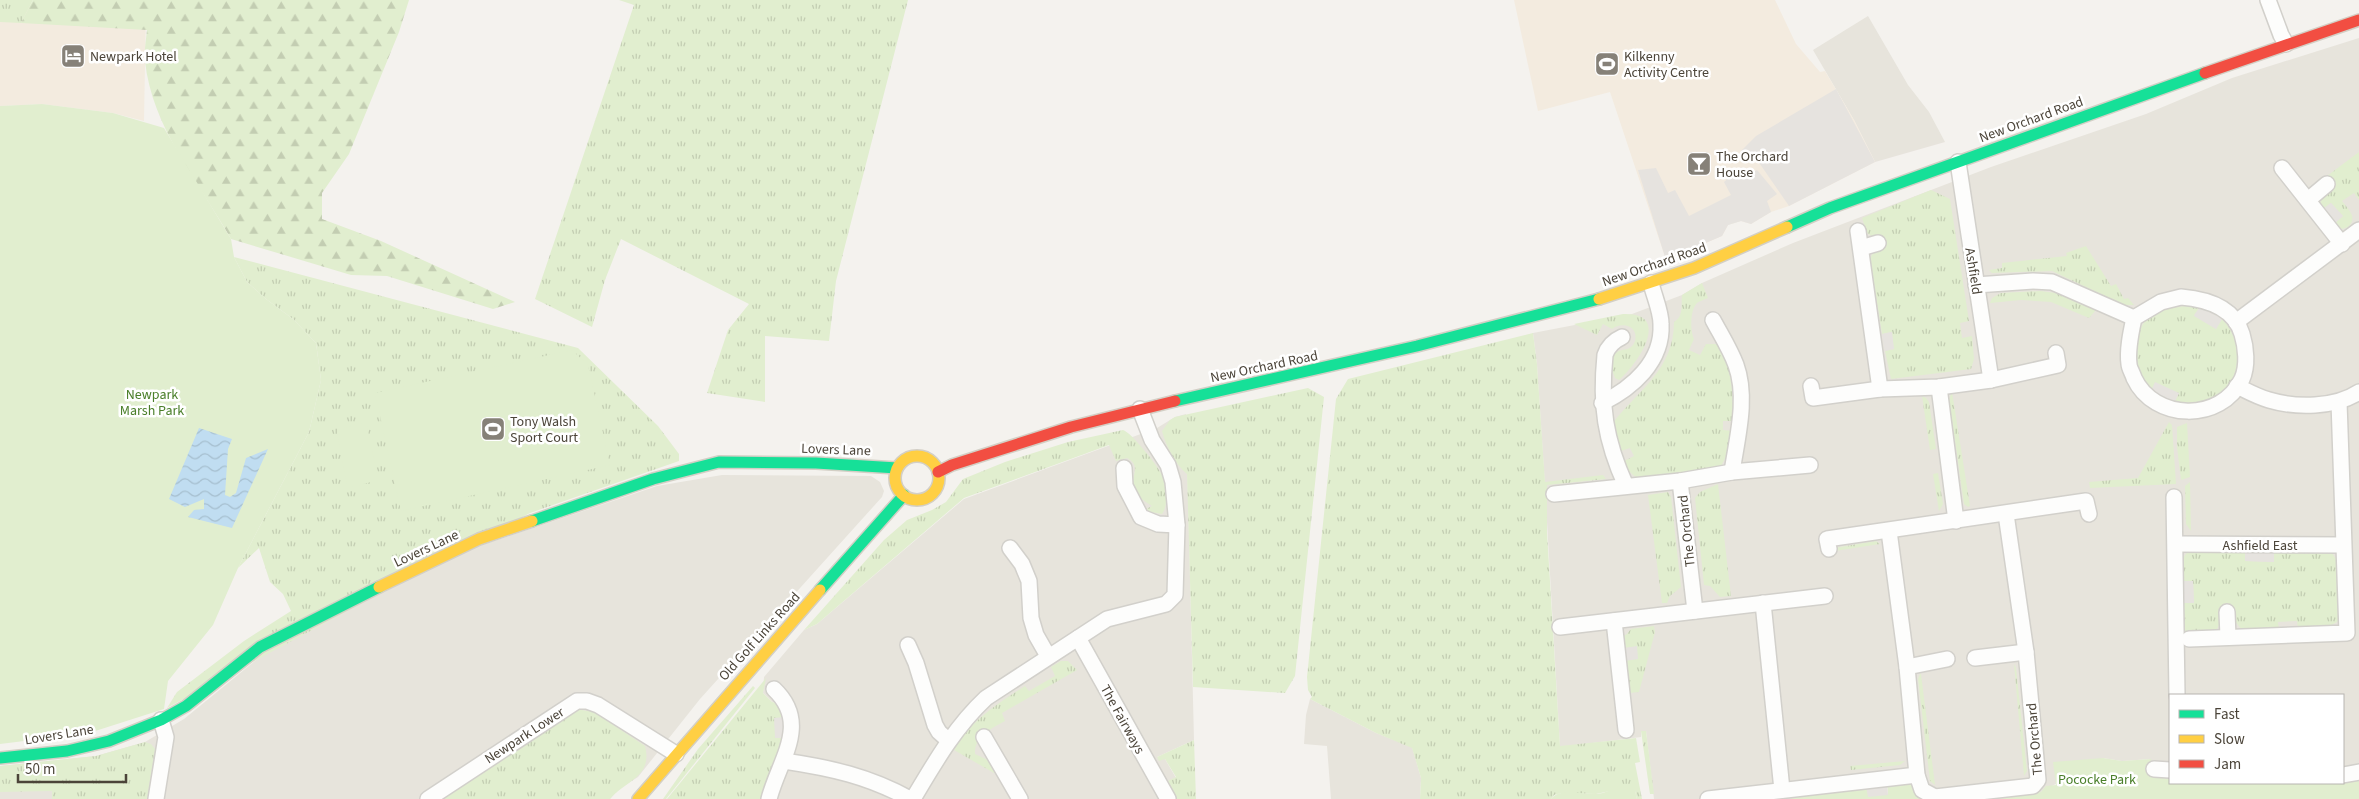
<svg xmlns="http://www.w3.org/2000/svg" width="2359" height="799" font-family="'Source Sans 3',sans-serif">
  <defs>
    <pattern id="grass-tufts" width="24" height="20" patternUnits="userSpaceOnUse" patternTransform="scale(1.25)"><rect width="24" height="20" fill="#e1eecf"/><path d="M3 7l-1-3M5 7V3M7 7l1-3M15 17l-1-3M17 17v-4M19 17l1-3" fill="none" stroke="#c3cdb2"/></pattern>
    <pattern id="forest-firs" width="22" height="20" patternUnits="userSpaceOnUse" patternTransform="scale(1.25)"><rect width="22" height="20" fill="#e1eecf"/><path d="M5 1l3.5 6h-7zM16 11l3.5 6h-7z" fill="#c3cdb2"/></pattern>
    <pattern id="water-waves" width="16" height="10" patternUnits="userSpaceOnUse" patternTransform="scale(1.25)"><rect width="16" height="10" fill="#c0ddf1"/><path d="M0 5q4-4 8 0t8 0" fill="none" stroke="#a6bfcf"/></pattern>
  </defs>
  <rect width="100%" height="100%" fill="#f4f2ee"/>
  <g fill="#e7e4dc">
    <path d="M 1868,16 L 1908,85 L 1929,112 L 1945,142 L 1875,162 L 1854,120 L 1813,50 Z"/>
    <path d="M 2359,38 L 2359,779 L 2343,782 L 2343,695 L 2170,695 L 2170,777 L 2151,776 L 2151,759 L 2122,761 L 2103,758 L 2041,792 L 1972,799 L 1914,791 L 1911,781 L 1791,795 L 1791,799 L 1778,799 L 1777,796 L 1756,799 L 1654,799 L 1646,731 L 1641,731 L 1641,737 L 1560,747 L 1544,470 L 1537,364 L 1533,333 L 1632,314 L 1682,295 L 1702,283 L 1793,243 L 1991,167 L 2146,114 L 2232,78 Z"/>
    <path d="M 1186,414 L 1194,740 L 1157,757 L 1165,759 L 1176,778 L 1175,799 L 762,799 L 778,703 L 772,702 L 763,693 L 764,677 L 804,630 L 817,624 L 964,499 L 1157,428 L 1175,417 Z"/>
    <path d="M 722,475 L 871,476 L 880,482 L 884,491 L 882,497 L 700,699 L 638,777 L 619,789 L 610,799 L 0,799 L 0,766 L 96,756 L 145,742 L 184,719 L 272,647 L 471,549 L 657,486 Z"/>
    <path d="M 1310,699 L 1376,733 L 1412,747 L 1421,778 L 1420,799 L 1331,799 L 1327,746 L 1304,744 L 1306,715 Z"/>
  </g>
  <g fill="#f3ebdf">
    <path d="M 1514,0 L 1775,0 L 1796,44 L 1820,72 L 1825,71 L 1854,120 L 1875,162 L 1789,206 L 1771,212 L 1751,224 L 1741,221 L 1728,225 L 1722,236 L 1666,260 L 1610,92 L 1538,111 Z"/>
    <path d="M 0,4 L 146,7 L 144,121 L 113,113 L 42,104 L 0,106 Z"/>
  </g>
  <g fill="url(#grass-tufts)">
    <path d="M 0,0 L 33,0 L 21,23 L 0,22 Z"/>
    <path d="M 619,0 L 908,0 L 836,281 L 829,341 L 765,336 L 765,402 L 707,393 L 728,330 L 749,304 L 621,239 L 605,280 L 592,327 L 535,299 L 634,5 Z"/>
    <path d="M 2359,152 L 2359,200 L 2354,193 L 2342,201 C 2349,210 2358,218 2348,227 L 2342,229 L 2335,223 L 2343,216 L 2331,203 L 2323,209 L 2320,203 L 2323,196 L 2335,186 L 2327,176 Z"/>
    <path d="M 1931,190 L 1950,199 L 1969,321 L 1960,323 L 1962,338 L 1972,336 L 1974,359 L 1971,369 L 1891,379 L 1885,351 L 1894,349 L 1891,332 L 1882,334 L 1870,258 L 1875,250 L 1874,238 L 1867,233 L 1862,218 Z"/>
    <path d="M 2086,246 L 2111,286 L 2116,284 L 2124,299 L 2128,298 L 2134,305 L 2124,305 L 2052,271 L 1992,273 L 1989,270 L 2002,268 L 2002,263 L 2067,256 L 2066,253 Z"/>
    <path d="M 234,257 L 578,348 L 658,426 L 679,454 L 679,461 L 530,513 L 167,708 L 177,692 L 244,641 L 291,611 L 283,594 L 270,582 L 259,548 L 238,568 L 309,432 L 321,380 L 316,343 L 293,319 L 266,299 L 247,282 Z"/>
    <path d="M 1702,283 L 1708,298 C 1705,299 1700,301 1697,303 C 1690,310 1690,330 1694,339 L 1689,350 L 1700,355 L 1706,344 L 1715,344 L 1722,347 C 1731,370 1734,396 1733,421 L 1723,421 L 1723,430 L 1733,431 L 1729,451 L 1721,466 C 1704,470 1655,481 1639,478 C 1631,476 1627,468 1624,461 L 1634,456 L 1630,448 L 1621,451 L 1612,424 C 1638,390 1674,370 1674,322 C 1684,316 1681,305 1682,295 Z"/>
    <path d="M 2040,291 L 2056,293 L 2096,310 L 2089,318 L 2051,302 L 2021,300 L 1990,303 L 1992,298 L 2001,293 Z"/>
    <path d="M 2184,306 L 2200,307 L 2194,315 L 2216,329 L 2222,319 C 2246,342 2242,390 2208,402 C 2198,405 2184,404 2173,405 L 2179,393 L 2150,393 C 2146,386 2139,378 2136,369 C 2134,362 2135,353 2136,346 C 2141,314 2154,311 2184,306 Z"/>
    <path d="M 1623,314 C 1673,312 1638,364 1619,380 L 1615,378 L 1612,370 L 1609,370 C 1613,339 1629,358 1635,341 C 1639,326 1622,321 1612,329 L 1603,324 L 1597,335 L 1574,324 Z"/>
    <path d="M 1533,333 L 1537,364 L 1545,482 L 1603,475 L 1606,479 L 1547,485 L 1547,532 L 1560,746 L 1636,738 L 1640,762 L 1635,763 L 1642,799 L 1637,799 L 1635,791 L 1610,791 L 1596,794 L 1561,793 L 1554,795 L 1551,799 L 1420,799 L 1421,778 L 1412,748 L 1376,733 L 1310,699 L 1312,697 L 1308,690 L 1307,677 L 1336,399 L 1348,379 Z"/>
    <path d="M 1308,388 L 1324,397 L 1295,676 L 1285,693 L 1193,687 L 1187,474 C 1175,464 1166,446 1162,431 L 1170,420 L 1175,417 Z"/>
    <path d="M 1952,392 L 1970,506 L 1968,507 L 1964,504 L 1949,399 Z"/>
    <path d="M 1922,396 L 1926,398 L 1929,402 L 1936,449 L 1930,450 Z"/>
    <path d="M 2169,422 L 2172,425 L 2176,484 L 2090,488 L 2089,482 L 2138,478 Z"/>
    <path d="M 2187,423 L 2190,477 L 2181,480 L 2177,447 L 2177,427 Z"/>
    <path d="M 1123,430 C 1131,432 1158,466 1162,475 C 1166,484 1169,505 1162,514 L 1151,512 L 1146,509 L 1152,506 C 1146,502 1136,496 1134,490 C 1129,478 1143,466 1127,458 L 1116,461 L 1109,445 L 964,498 L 817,624 L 804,630 L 884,540 L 907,520 L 932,510 L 946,502 L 963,479 L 1005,462 L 1068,442 Z"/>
    <path d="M 1938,473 L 1943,504 L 1939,511 L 1933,474 Z"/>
    <path d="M 2190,482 L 2191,531 L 2186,524 L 2185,486 Z"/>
    <path d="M 1718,484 L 1731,596 L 1720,597 L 1710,586 L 1704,585 L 1695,498 L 1700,492 Z"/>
    <path d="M 1668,492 L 1671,497 L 1681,587 L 1670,596 L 1667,603 L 1662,603 L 1648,495 Z"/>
    <path d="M 1876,541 L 1880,544 L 1835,551 L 1834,548 Z"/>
    <path d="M 2189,551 L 2245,551 L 2245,561 L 2273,562 L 2274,551 L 2332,553 L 2338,562 L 2340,616 L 2337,622 L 2328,627 L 2298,628 L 2297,621 L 2278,622 L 2279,630 L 2242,630 L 2234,620 L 2233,607 L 2221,608 L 2221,621 L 2217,629 L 2183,646 L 2183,603 L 2194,603 L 2193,581 L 2182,581 C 2182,570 2179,559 2189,551 Z"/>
    <path d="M 1654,626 L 1655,632 L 1639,692 L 1629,693 L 1625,661 L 1637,647 L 1624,648 L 1623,635 L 1626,635 L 1631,629 Z"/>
    <path d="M 1061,661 L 1068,661 L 1077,670 L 1002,713 L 1005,721 C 992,728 974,737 975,754 L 988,760 L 997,771 L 994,773 L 954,750 C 970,721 997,704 1025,686 L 1029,691 L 1055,676 L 1051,667 Z"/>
    <path d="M 2014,664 L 2016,668 L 2027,771 L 2024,776 Z"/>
    <path d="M 1920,674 L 1921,674 L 1935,785 L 1930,781 L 1918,679 Z"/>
    <path d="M 766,678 L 763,693 L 772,702 L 778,703 C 793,734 773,768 762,799 L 667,799 Z"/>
    <path d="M 753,686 L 755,688 L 666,799 L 663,799 L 698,749 Z"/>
    <path d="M 575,709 L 594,712 L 645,746 C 653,777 626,780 610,799 L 441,799 Z"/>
    <path d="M 1641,731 L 1646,731 L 1654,794 L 1650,794 Z"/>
    <path d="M 1194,740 L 1196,799 L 1175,799 L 1166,782 L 1176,777 L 1165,759 L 1159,761 L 1157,757 Z"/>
    <path d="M 145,742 L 151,744 L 155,749 L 147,799 L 52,799 L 52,791 L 0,792 L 0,766 L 96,756 Z"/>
    <path d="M 1905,761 L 1900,765 L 1851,770 L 1850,766 Z"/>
  </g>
  <path fill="url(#forest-firs)" d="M 33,0 L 409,0 L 399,32 L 349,154 L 322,193 L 322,219 L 381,241 L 515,302 L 493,309 L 387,276 L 351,275 L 231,239 C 199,182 152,128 145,61 C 144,51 146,40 147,30 L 21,23 Z"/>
  <g fill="#e1eecf">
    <path d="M 42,104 L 113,113 L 164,128 L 231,239 L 234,257 L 247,282 L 266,299 L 293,319 L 316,343 L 321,380 L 309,432 L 238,568 L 213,625 L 168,681 L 164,709 L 89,733 L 0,744 L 0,106 Z"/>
    <path d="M 572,350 L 588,365 L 610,465 L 401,511 L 375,393 Z"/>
    <path d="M 362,423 L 367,426 L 377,475 L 375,481 L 352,487 L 347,484 L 337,433 L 339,429 Z"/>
    <path d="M 2103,758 L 2122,761 L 2151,759 L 2151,775 L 2170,777 L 2170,783 L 2343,783 L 2359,779 L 2359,799 L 1972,799 L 2041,792 L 2046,786 L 2056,785 L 2053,762 Z"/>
    <path d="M 1911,781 L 1924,799 L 1791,799 L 1791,795 L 1866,786 L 1888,794 L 1887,784 Z"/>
    <path d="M 1619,785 L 1635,791 L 1637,799 L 1551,799 C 1560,787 1583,795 1597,794 C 1605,793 1612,790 1619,785 Z"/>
  </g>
  <g fill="#e6e3df">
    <path d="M 1836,89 L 1875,162 L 1789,206 L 1760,164 L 1741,151 L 1756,136 Z"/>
    <path d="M 1742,167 L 1749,175 L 1757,170 L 1777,194 L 1767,201 L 1771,212 L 1751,224 L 1741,221 L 1728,225 L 1722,236 L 1666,260 L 1638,170 L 1656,168 L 1668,193 L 1675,190 L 1689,216 L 1731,195 L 1724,182 Z"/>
    <path d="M 2331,203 L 2343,216 L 2335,223 L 2323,209 Z"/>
    <path d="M 2200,307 L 2222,319 L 2216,329 L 2194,316 Z"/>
    <path d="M 1892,332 L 1894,349 L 1885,351 L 1882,334 Z"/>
    <path d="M 2155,382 L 2179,393 L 2173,405 L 2150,393 Z"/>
    <path d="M 2245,551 L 2274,551 L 2274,562 L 2245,561 Z"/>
    <path d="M 2182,581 L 2193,581 L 2194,603 L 2183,603 Z"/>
    <path d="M 1637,646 L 1638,659 L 1625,661 L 1624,648 Z"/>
    <path d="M 784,717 L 784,738 L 775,738 L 774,718 Z"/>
    <path d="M 1887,784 L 1888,795 L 1868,797 L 1866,786 Z"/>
  </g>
  <path fill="url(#water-waves)" d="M 199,428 L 232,439 L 228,449 L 225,495 L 230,497 L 236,493 L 246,458 L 268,449 L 232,528 L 188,517 L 194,510 L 204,509 L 204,499 L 185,507 L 169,499 Z"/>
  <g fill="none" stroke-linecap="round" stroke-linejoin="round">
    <defs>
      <g id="street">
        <path d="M 2268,0 L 2281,35 L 2286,44"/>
        <path d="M 1958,162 L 1991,380"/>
        <path d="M 2282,168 L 2342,244"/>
        <path d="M 2308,200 L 2327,184"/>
        <path d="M 1858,231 L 1880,389"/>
        <path d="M 1861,248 L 1878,243"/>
        <path d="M 1976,285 L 2033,281 L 2052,282 L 2134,318"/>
        <path d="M 2181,297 C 2205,299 2234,307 2242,334 C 2246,347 2248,366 2242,379 C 2221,423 2154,421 2134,378 C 2133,374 2129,368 2129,364 C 2127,350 2131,332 2134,318 L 2161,302 Z"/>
        <path d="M 1713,320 C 1721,335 1730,349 1736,365 C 1748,398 1737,438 1732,472"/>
        <path d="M 2236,322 L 2359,230"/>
        <path d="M 1622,337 C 1613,341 1608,346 1605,355 C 1600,405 1605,440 1626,486"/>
        <path d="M 1811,386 L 1813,398 L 1880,389 L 1939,387 L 1991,380 L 2058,365 L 2056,353"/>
        <path d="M 2237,386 C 2247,391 2258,397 2269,400 C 2296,408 2335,408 2359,392"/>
        <path d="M 1939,387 L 1956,521"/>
        <path d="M 1602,403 C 1632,388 1663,362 1661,324 C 1661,311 1654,296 1651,283"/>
        <path d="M 1124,468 L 1125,486 L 1141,517 L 1158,524 L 1177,525"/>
        <path d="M 1680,481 L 1695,611"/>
        <path d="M 1554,494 L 1680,481 L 1732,472 L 1810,465"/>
        <path d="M 2174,497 L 2177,695"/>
        <path d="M 1889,531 L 1907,667 L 1917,775 L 1922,790 L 1935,797 L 2033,786 L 2038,780 L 2026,652 L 2006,514"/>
        <path d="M 2177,544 L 2343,545"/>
        <path d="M 1010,548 L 1022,564 L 1029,581 L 1031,618 L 1036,635 L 1048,656"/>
        <path d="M 1829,549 L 1827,539 L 2086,501 L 2089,514"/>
        <path d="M 1763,603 L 1782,790"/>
        <path d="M 2227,612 L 2228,637"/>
        <path d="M 1614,621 L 1626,730"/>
        <path d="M 1560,627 L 1825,596"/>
        <path d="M 1078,638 L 1168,799"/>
        <path d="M 2189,639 L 2347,633 L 2339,402"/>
        <path d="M 908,645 L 916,663 L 935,725 L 939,732 L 948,740"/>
        <path d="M 1975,658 L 2026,652"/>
        <path d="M 1907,667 L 1947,659"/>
        <path d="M 984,737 L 1020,799"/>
        <path d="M 784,761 C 831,768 868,776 910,799"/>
        <path d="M 2154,769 L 2170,770"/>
        <path d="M 2343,775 L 2359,772"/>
        <path d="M 156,799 L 166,737 L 161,720"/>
        <path d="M 428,799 L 577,701 L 587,701 L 598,705 L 676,754"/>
        <path d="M 769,799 C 779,760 811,724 774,689"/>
        <path d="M 913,799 C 935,762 955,727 986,698 L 1107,619 L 1166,604 L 1175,595 L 1177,525 L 1173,482 L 1168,465 L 1152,440 L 1140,409"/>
        <path d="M 1708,799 L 1917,775"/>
      </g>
      <g id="fast">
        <path d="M 1787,227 L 1830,208 L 2205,73"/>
        <path d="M 1175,401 L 1417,346 L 1599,299"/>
        <path d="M 532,521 L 653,479 L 719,462 L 816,463 L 897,468"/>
        <path d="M 820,590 L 904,495"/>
        <path d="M 0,758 L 67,751 L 109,741 L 161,720 L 186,706 L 260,647 L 379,587"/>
      </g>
      <g id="slow">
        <path d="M 1599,299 L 1694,268 L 1787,227"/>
        <circle cx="917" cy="478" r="22"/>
        <path d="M 379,587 L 479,539 L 532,521"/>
        <path d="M 638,799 L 820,590"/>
      </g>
      <g id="jam">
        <path d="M 2205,73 L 2359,20"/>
        <path d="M 938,472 L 952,465 L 1071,427 L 1175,401"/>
      </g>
    </defs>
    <use href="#street" stroke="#d2d0cb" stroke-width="18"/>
    <use href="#fast" stroke="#d3cfc5" stroke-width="14"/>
    <use href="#slow" stroke="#d3cfc5" stroke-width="14"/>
    <use href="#jam" stroke="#d3cfc5" stroke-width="14"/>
    <use href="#street" stroke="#fdfdfc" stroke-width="15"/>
    <use href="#fast" stroke="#16e098" stroke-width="11"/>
    <use href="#slow" stroke="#ffcf43" stroke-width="11"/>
    <use href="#jam" stroke="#f24e42" stroke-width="11"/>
  </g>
  <defs>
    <symbol id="hotel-square" viewBox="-11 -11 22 22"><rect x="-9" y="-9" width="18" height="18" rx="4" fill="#868178" stroke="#fff"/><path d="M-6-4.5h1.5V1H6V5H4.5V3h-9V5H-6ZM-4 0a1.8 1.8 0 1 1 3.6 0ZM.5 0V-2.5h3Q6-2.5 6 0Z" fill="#fff"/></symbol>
    <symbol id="stadium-square" viewBox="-11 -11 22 22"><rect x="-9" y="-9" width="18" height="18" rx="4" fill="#868178" stroke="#fff"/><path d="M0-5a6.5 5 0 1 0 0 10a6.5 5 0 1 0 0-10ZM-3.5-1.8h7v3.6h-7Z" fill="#fff"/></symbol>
    <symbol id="bar-square" viewBox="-11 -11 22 22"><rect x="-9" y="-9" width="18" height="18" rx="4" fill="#868178" stroke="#fff"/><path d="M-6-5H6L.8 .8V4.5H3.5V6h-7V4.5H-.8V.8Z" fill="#fff"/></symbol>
  </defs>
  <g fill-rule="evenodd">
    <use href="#hotel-square" x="59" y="42" width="28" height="28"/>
    <use href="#stadium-square" x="1593" y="50" width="28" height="28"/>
    <use href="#bar-square" x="1685" y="150" width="28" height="28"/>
    <use href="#stadium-square" x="479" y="415" width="28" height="28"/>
  </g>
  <g text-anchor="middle" stroke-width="5" stroke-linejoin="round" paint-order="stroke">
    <g font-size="14" fill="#4b4439" stroke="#fff" text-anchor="start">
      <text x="90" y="61">Newpark Hotel</text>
      <text x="1624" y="61">Kilkenny<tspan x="1624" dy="16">Activity Centre</tspan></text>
      <text x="1716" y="161">The Orchard<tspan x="1716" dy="16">House</tspan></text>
      <text x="510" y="426">Tony Walsh<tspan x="510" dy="16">Sport Court</tspan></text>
    </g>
    <g font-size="14" fill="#4b4439" stroke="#fff">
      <text transform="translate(2031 119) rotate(-20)" y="5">New Orchard Road</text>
      <text transform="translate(1654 264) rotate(-19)" y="5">New Orchard Road</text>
      <text transform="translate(1974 271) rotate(81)" y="5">Ashfield</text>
      <text transform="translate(1264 366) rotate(-12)" y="5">New Orchard Road</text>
      <text transform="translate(836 449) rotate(2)" y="5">Lovers Lane</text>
      <text transform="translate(1686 531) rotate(-96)" y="5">The Orchard</text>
      <text x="2260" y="550">Ashfield East</text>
      <text transform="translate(426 548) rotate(-25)" y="5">Lovers Lane</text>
      <text transform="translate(759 636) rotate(-48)" y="5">Old Golf Links Road</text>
      <text transform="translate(1123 719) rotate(61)" y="5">The Fairways</text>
      <text transform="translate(59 734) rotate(-9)" y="5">Lovers Lane</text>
      <text transform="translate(524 735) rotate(-33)" y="5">Newpark Lower</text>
      <text transform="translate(2034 739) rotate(-95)" y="5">The Orchard</text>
    </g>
    <g font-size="14" fill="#4a7f2a" stroke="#fff">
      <text x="152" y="399">Newpark<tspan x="152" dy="16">Marsh Park</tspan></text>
      <text x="2097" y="784">Pococke Park</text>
    </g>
  </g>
  <rect x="2169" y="694" width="175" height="90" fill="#ffffff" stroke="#b7b4b0"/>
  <rect x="2179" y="710" width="25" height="8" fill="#16e098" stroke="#b7b4b0"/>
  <text x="2214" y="719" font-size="15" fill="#4b4439">Fast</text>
  <rect x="2179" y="735" width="25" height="8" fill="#ffcf43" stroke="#b7b4b0"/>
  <text x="2214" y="744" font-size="15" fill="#4b4439">Slow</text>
  <rect x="2179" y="760" width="25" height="8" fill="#f24e42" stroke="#b7b4b0"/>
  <text x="2214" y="769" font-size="15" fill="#4b4439">Jam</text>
  <path d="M18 774v8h108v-8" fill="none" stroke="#4b4439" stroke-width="2.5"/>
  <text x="25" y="774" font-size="15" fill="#4b4439" stroke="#ffffff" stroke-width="4" paint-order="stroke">50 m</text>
</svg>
